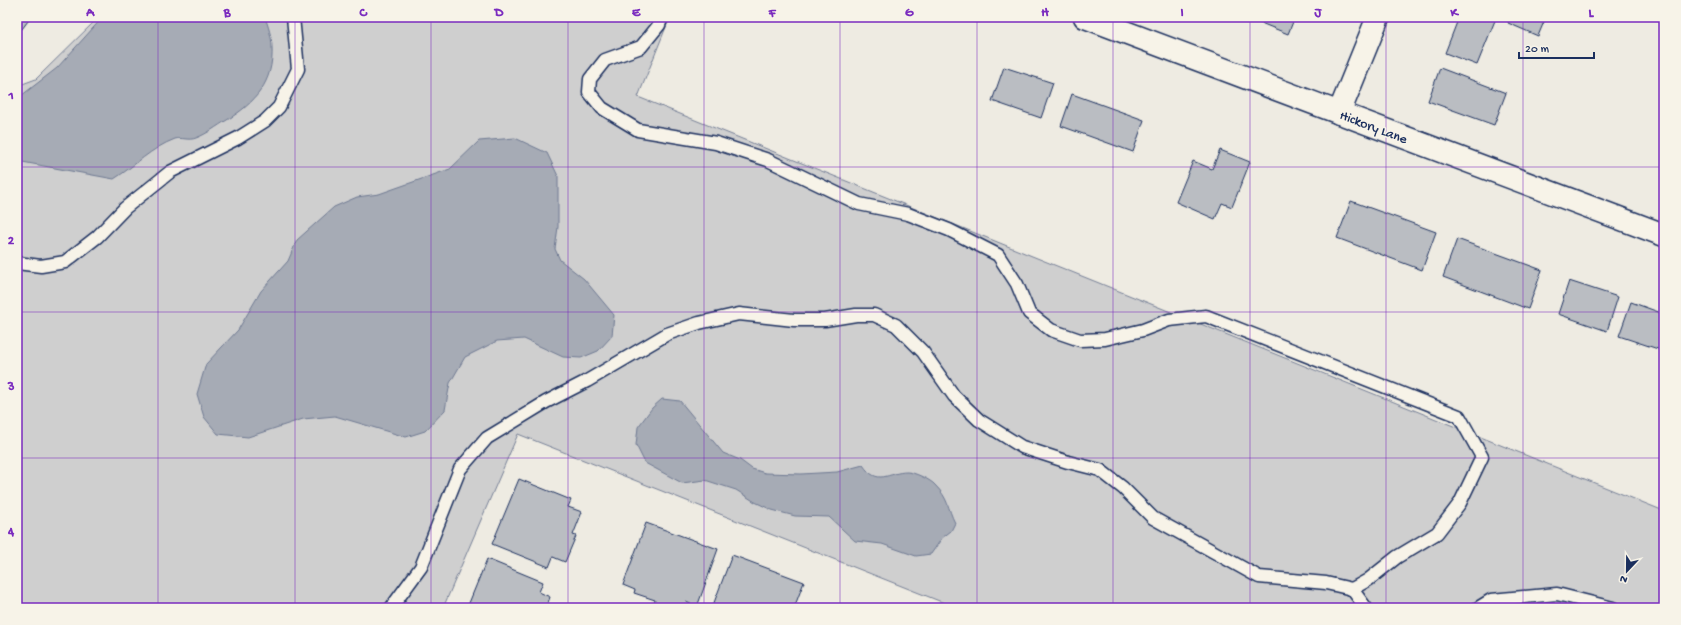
<svg xmlns="http://www.w3.org/2000/svg" width="1681" height="625" font-family="'Gochi Hand',sans-serif">
  <rect width="100%" height="100%" fill="#eeebe2"/>
  <filter id="ink" filterUnits="userSpaceOnUse"><feTurbulence type="fractalNoise" baseFrequency=".025" numOctaves="2"/><feDisplacementMap in="SourceGraphic" scale="8" xChannelSelector="R" yChannelSelector="G"/><feConvolveMatrix kernelMatrix="1 2 1 2 8 2 1 2 1" color-interpolation-filters="sRGB"/></filter>
  <g filter="url(#ink)">
    <path fill="#cfcfcf" stroke="#757f96" d="M 99,17 L 670,17 L 638,97 L 1664,511 L 1664,608 L 957,608 L 518,434 L 443,608 L 17,608 L 17,86 L 36,79 Z"/>
    <g fill="#a6abb5" stroke="#6e7992">
      <path d="M 103,17 L 265,17 C 268,26 272,37 272,47 C 274,82 255,103 227,120 C 217,126 207,134 196,138 C 189,141 181,137 175,139 C 151,148 135,166 114,179 L 17,161 L 17,99 L 57,68 Z"/>
      <path d="M 515,138 L 547,153 L 558,176 L 558,227 L 555,249 L 560,260 L 584,279 L 614,315 L 612,336 L 598,351 L 581,358 L 563,357 L 524,339 L 497,341 L 465,357 L 450,383 L 445,410 L 425,431 L 406,437 L 335,416 L 303,419 L 248,437 L 218,434 L 204,417 L 197,394 L 206,364 L 238,330 L 261,291 L 288,261 L 297,240 L 334,207 L 357,197 L 379,194 L 450,169 L 479,141 Z"/>
      <path d="M 662,399 L 680,401 L 723,453 L 740,460 L 752,469 L 765,473 L 801,474 L 837,472 L 863,465 C 878,487 888,472 907,472 C 914,472 931,480 935,485 C 949,499 947,507 955,523 L 951,531 L 942,538 L 931,554 L 916,556 L 882,544 L 855,541 L 829,517 L 795,516 L 772,510 L 755,502 L 736,490 L 705,480 L 682,483 L 645,463 L 636,445 L 638,427 L 652,408 Z"/>
    </g>
    <g fill="#babdc2" stroke="#1b2f5e">
      <path d="M 17,17 L 31,17 L 22,29 L 17,25 Z"/>
      <path d="M 1258,17 L 1295,17 L 1288,34 L 1256,21 Z"/>
      <path d="M 1459,17 L 1496,18 L 1477,65 L 1445,53 Z"/>
      <path d="M 1511,17 L 1546,17 L 1538,36 L 1508,23 Z"/>
      <path d="M 1004,67 L 1053,83 L 1041,118 L 992,101 Z"/>
      <path d="M 1440,68 L 1506,93 L 1494,125 L 1428,101 Z"/>
      <path d="M 1072,94 L 1144,120 L 1133,152 L 1061,126 Z"/>
      <path d="M 1220,150 L 1250,162 L 1232,207 L 1222,203 L 1215,219 L 1176,202 L 1193,161 L 1212,169 Z"/>
      <path d="M 1351,201 L 1436,232 L 1422,270 L 1337,238 Z"/>
      <path d="M 1457,239 L 1542,270 L 1528,309 L 1443,277 Z"/>
      <path d="M 1569,281 L 1618,297 L 1607,331 L 1558,314 Z"/>
      <path d="M 1631,302 L 1664,314 L 1664,351 L 1619,336 Z"/>
      <path d="M 519,479 L 571,500 L 568,507 L 582,512 L 573,535 L 576,536 L 565,562 L 553,557 L 549,567 L 492,544 Z"/>
      <path d="M 646,523 L 718,549 L 697,607 L 686,602 L 684,608 L 666,608 L 654,604 L 655,600 L 634,593 L 635,590 L 623,585 Z"/>
      <path d="M 732,555 L 804,582 L 794,608 L 712,608 Z"/>
      <path d="M 487,559 L 543,582 L 539,592 L 550,597 L 546,608 L 467,608 Z"/>
    </g>
    <g fill="none" stroke-linecap="round" stroke-linejoin="round">
      <defs>
        <g id="lane">
          <path d="M 662,17 L 659,25 L 641,47 L 605,60 L 590,79 L 589,92 L 602,108 L 638,130 L 716,143 L 768,160 L 859,204 L 908,214 L 949,230 L 998,255 L 1017,284 L 1029,313 L 1051,330 L 1080,340 L 1105,339 L 1143,330 L 1169,320 L 1206,316 L 1459,416 L 1482,457 L 1460,503 L 1437,533 L 1397,557 L 1368,580 L 1352,589 L 1366,608"/>
          <path d="M 17,263 L 41,266 L 65,262 L 97,237 L 125,208 L 170,172 L 238,138 L 265,121 L 279,107 L 298,69 L 293,17"/>
          <path d="M 391,608 L 421,567 L 460,469 L 487,438 L 546,402 L 587,381 L 667,334 L 699,323 L 739,314 L 794,320 L 825,320 L 856,315 L 874,315 L 896,325 L 923,352 L 954,396 L 979,420 L 1022,447 L 1068,462 L 1100,470 L 1123,488 L 1153,518 L 1259,577 L 1326,583 L 1352,589"/>
          <path d="M 1478,608 L 1491,600 L 1557,594 L 1613,608"/>
        </g>
        <g id="street">
          <path d="M 1085,17 L 1664,235"/>
          <path d="M 1339,113 L 1378,17"/>
        </g>
      </defs>
      <use href="#lane" stroke="#1b2f5e" stroke-width="15"/>
      <use href="#street" stroke="#1b2f5e" stroke-width="25"/>
      <use href="#lane" stroke="#f7f3e8" stroke-width="12"/>
      <use href="#street" stroke="#f7f3e8" stroke-width="22"/>
    </g>
  </g>
  <path fill="none" stroke="#7b2cbf" stroke-width="1" stroke-opacity="0.55" d="M 158,17 L 158,608M 295,17 L 295,608M 431,17 L 431,608M 568,17 L 568,608M 704,17 L 704,608M 840,17 L 840,608M 977,17 L 977,608M 1113,17 L 1113,608M 1250,17 L 1250,608M 1386,17 L 1386,608M 1523,17 L 1523,608M 17,167 L 1664,167M 17,312 L 1664,312M 17,458 L 1664,458"/>
  <g text-anchor="middle" stroke-width="3" stroke-linejoin="round" paint-order="stroke">
    <g font-size="14" fill="#1b2f5e" stroke="#f7f3e8">
      <text transform="translate(1374 126) rotate(21)" y="5">Hickory Lane</text>
    </g>
  </g>
  <rect width="1681" height="625" fill="none" stroke="#f7f3e8" stroke-width="44"/>
  <g transform="translate(1627 571) rotate(202)" stroke="#f7f3e8" stroke-width="3" paint-order="stroke">
  <path d="M0-3L7 15L0 10L-7 15Z" fill="#1b2f5e"/>
  <text y="-6" font-size="11" font-weight="bold" text-anchor="middle" fill="#1b2f5e">N</text>
  </g>
  <path d="M1519 52v6h75v-6" fill="none" stroke="#1b2f5e" stroke-width="2"/>
  <text x="1525" y="52" font-size="12" fill="#1b2f5e" stroke="#f7f3e8" stroke-width="3" paint-order="stroke">20 m</text>
  <rect x="22" y="22" width="1637" height="581" fill="none" stroke="#7b2cbf" stroke-width="1.5"/>
  <g font-size="13" text-anchor="middle" font-weight="bold" fill="#7b2cbf">
    <text x="90" y="16">A</text>
    <text x="227" y="16">B</text>
    <text x="363" y="16">C</text>
    <text x="499" y="16">D</text>
    <text x="636" y="16">E</text>
    <text x="772" y="16">F</text>
    <text x="909" y="16">G</text>
    <text x="1045" y="16">H</text>
    <text x="1182" y="16">I</text>
    <text x="1318" y="16">J</text>
    <text x="1454" y="16">K</text>
    <text x="1591" y="16">L</text>
    <text x="11" y="99">1</text>
    <text x="11" y="244">2</text>
    <text x="11" y="390">3</text>
    <text x="11" y="535">4</text>
  </g>
</svg>
